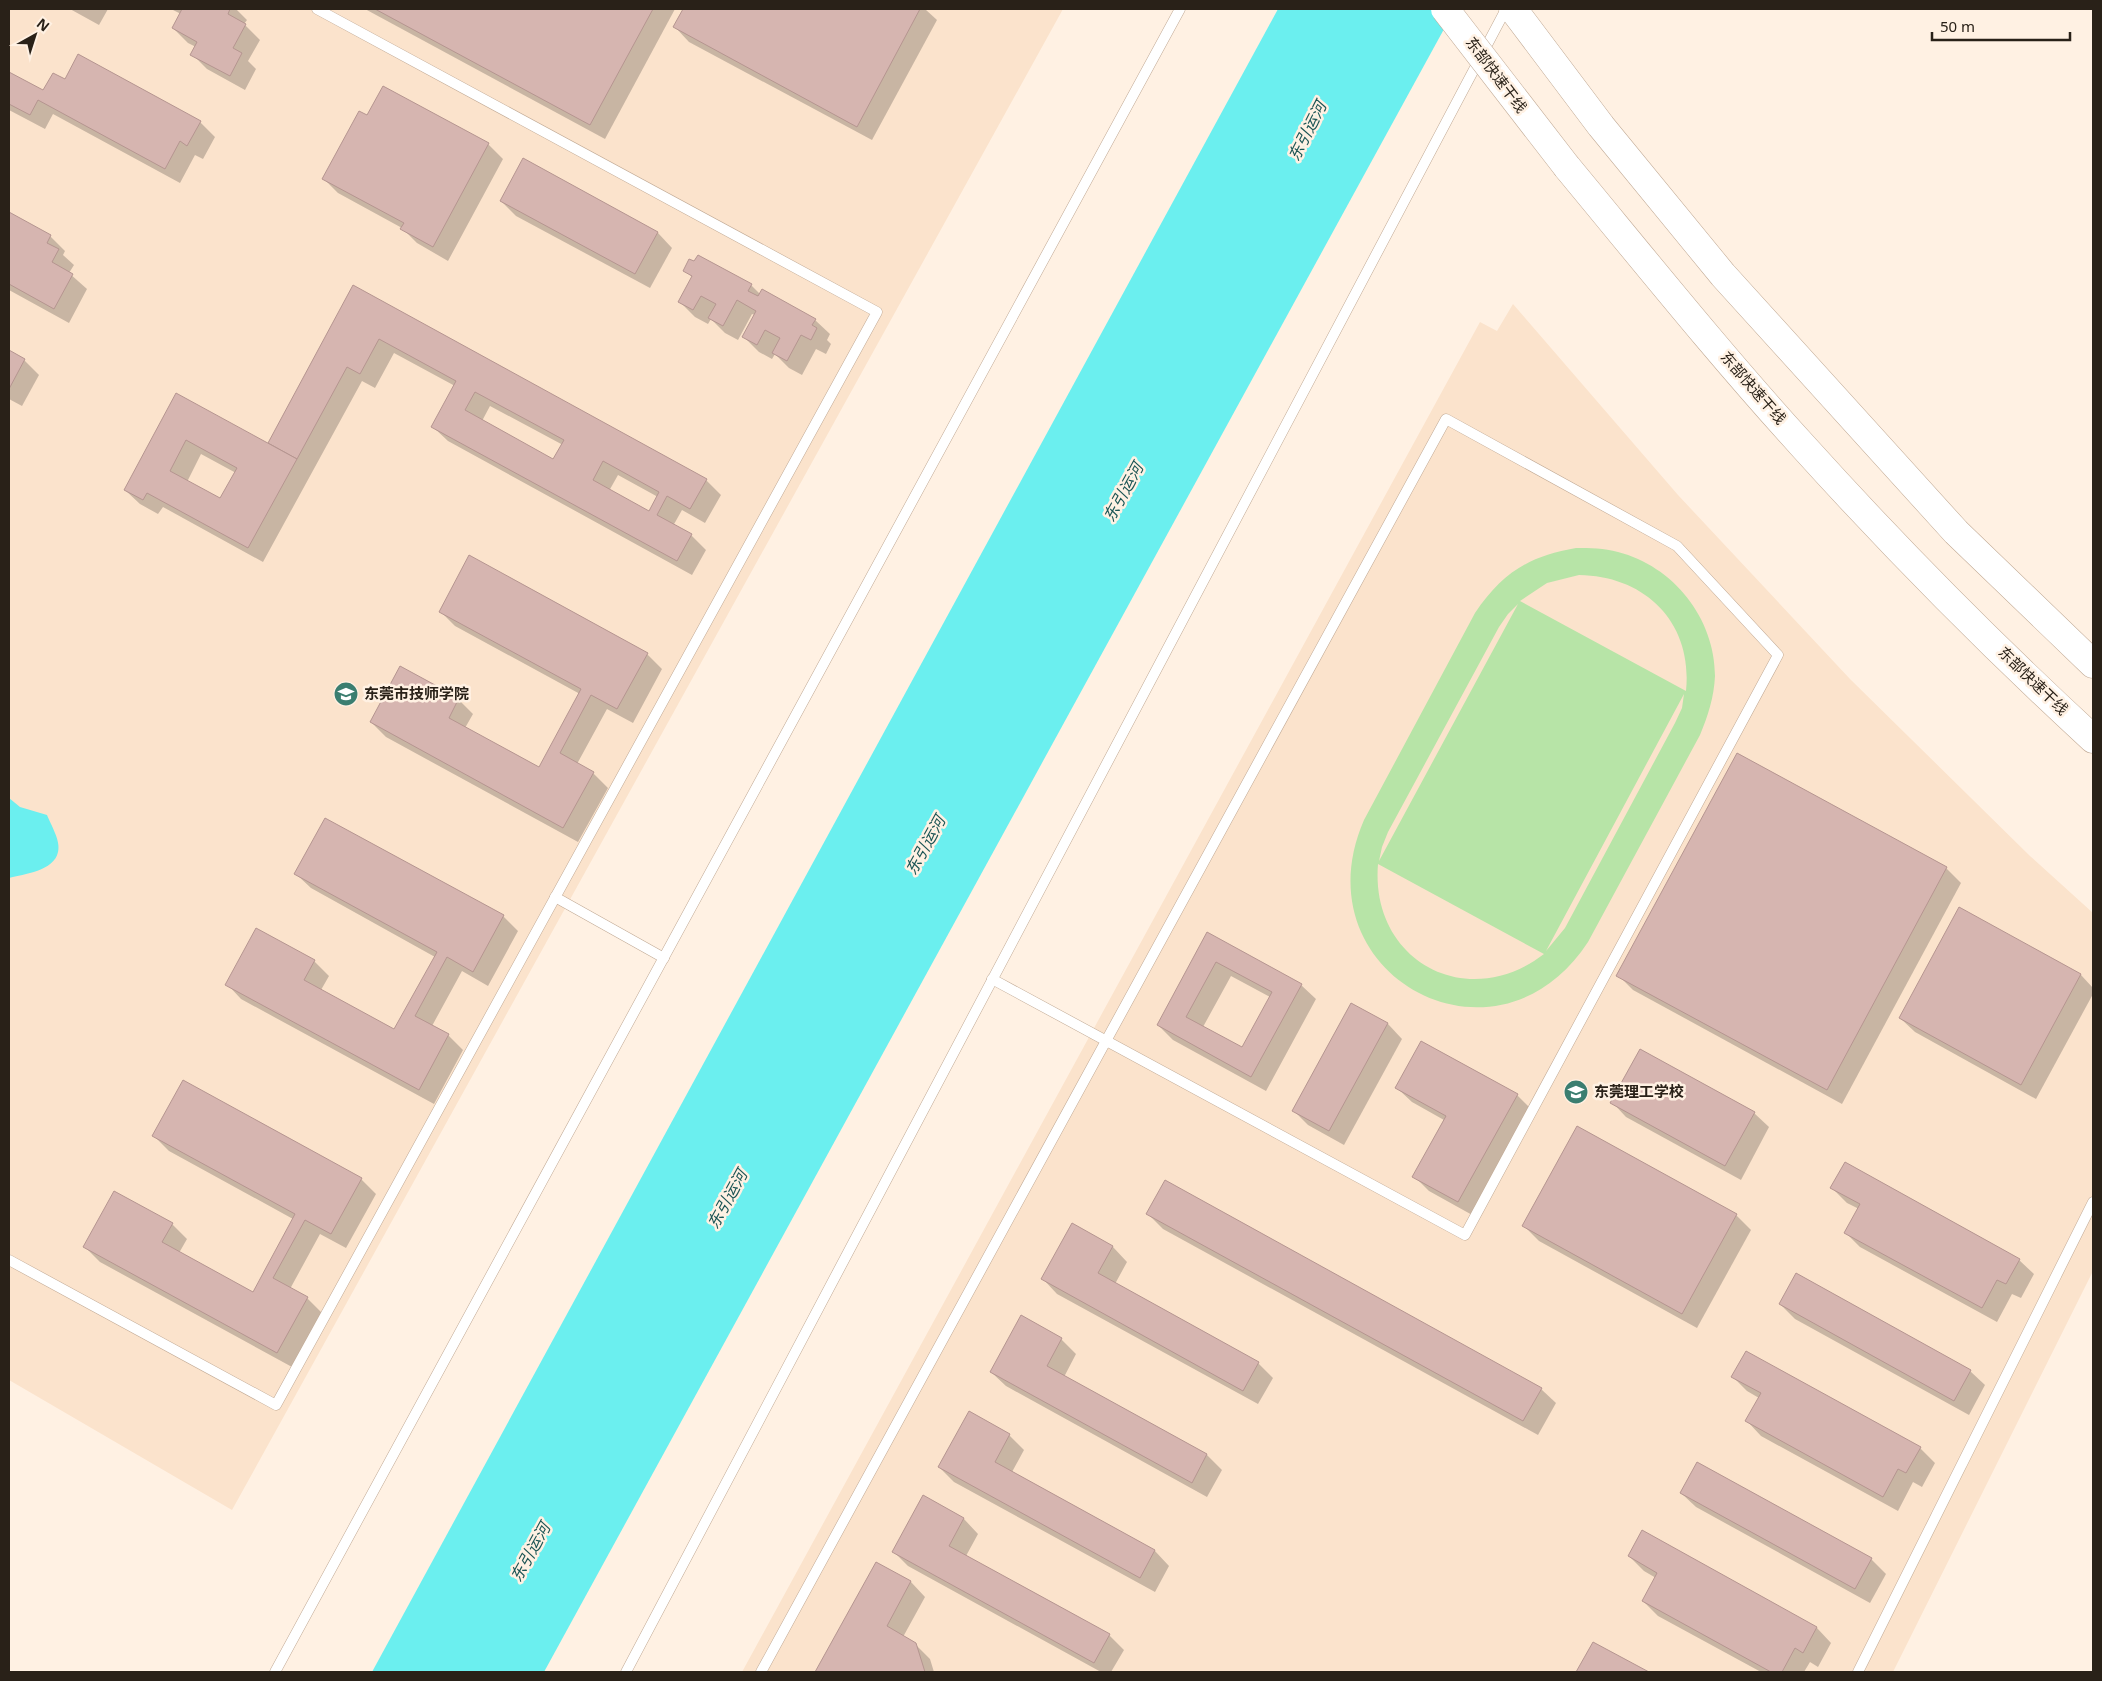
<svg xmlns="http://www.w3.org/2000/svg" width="2102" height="1681" font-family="'Noto Sans','Noto Sans SC',sans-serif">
  <rect width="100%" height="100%" fill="#fff1e3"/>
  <g fill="#fbe3cc">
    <path d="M 9,9 L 1063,9 L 232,1510 L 9,1380 Z"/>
    <path d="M 1513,304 L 1678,495 L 1850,679 L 2030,856 L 2093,913 L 2093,1271 L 1893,1672 L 742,1672 L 1480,322 L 1497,331 Z"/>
  </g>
  <path fill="#b7e4a7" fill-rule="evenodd" d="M 1576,548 C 1590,548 1604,548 1618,552 C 1673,566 1715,618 1715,676 C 1714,697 1708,716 1700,735 L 1588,942 C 1496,1083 1297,974 1364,820 L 1475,613 C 1502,573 1529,556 1576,548 ZM 1579,575 C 1646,576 1693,623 1686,691 L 1520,601 L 1547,583 ZM 1518,604 L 1379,861 L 1382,847 L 1388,832 L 1499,627 L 1508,614 ZM 1684,694 L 1682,708 L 1675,723 L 1565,928 L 1546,951 ZM 1378,864 L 1544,954 C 1467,1013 1370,961 1378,864 Z"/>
  <g fill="#6befef">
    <path d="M 1278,9 L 1455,9 L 544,1672 L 372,1672 Z"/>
    <path d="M 9,798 L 20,807 L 47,815 C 51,825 61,841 58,852 C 54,871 24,874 9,878 Z"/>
  </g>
  <g fill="#0003" fill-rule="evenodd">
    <path d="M 70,9 L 108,9 L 99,25 Z"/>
    <path d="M 171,9 L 236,9 L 247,20 L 244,24 L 260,40 L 248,61 L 256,69 L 245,90 L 207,69 L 192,54 L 196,47 L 188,43 L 173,28 L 181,14 Z"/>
    <path d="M 365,9 L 675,9 L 605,139 Z"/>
    <path d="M 684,9 L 925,9 L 937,20 L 872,140 L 689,42 L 675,27 Z"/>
    <path d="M 9,73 L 44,92 L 66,81 L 200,122 L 215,137 L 203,159 L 195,155 L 180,183 L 53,114 L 45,129 L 9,110 Z"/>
    <path d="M 367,117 L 488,144 L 503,159 L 448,261 L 417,243 L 402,228 L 338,193 L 323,178 Z"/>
    <path d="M 523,160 L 658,233 L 672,248 L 650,288 L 516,216 L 501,201 Z"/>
    <path d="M 9,214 L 50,236 L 65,251 L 63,255 L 74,265 L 69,273 L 87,289 L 69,323 L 9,290 Z"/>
    <path d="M 685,270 L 751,285 L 760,294 L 815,320 L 830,334 L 827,340 L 831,344 L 826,354 L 816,349 L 802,375 L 789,368 L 775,354 L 772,359 L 759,352 L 744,337 L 755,315 L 752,314 L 738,340 L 725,333 L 711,319 L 708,324 L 695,317 L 680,302 L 693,278 Z"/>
    <path d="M 354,287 L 706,480 L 721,495 L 705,523 L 682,510 L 673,526 L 691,535 L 706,550 L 692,575 L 448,441 L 433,427 L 455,386 L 394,353 L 375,388 L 362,381 L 263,562 L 163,507 L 158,514 L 140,504 L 125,490 L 177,395 L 268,445 ZM 490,406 L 563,445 L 554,461 L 482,421 ZM 201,454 L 236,473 L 221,500 L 187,482 ZM 618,475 L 658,497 L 650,513 L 609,491 Z"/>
    <path d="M 9,352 L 24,360 L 39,375 L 22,406 L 9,399 Z"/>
    <path d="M 440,611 L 647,654 L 662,669 L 633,723 L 607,709 L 577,764 L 593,773 L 608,788 L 578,842 L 386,737 L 371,722 L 458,699 L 473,714 L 465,728 L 540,769 L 580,694 L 455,626 Z"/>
    <path d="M 1737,754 L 1946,868 L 1961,883 L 1842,1104 L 1633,990 L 1618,975 Z"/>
    <path d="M 296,874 L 503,916 L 518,931 L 488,986 L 462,971 L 432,1026 L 448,1035 L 463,1050 L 434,1104 L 241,999 L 227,984 L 314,961 L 329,976 L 321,990 L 395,1031 L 435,957 L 311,888 Z"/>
    <path d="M 1960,909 L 2081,975 L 2093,988 L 2093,994 L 2036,1099 L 1915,1032 L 1900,1018 Z"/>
    <path d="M 1208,934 L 1301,985 L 1316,999 L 1266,1091 L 1173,1040 L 1158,1025 ZM 1231,976 L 1270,997 L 1242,1049 L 1203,1027 Z"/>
    <path d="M 1351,1004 L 1388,1024 L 1402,1039 L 1344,1145 L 1308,1125 L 1293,1110 Z"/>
    <path d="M 1397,1088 L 1517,1095 L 1532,1110 L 1474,1216 L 1429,1191 L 1414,1176 L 1444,1120 L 1412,1102 Z"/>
    <path d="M 1612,1102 L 1754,1113 L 1769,1127 L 1741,1180 L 1626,1117 Z"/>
    <path d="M 1578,1128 L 1736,1215 L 1751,1230 L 1697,1328 L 1539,1241 L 1524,1226 Z"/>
    <path d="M 154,1136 L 361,1179 L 376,1194 L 346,1248 L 320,1234 L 290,1289 L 307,1298 L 322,1313 L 292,1367 L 100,1262 L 85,1247 L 172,1224 L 187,1239 L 179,1253 L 253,1294 L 293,1219 L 169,1151 Z"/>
    <path d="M 1832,1188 L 2019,1260 L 2034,1274 L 2021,1298 L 2012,1294 L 1997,1322 L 1860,1247 L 1846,1233 L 1859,1209 L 1847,1203 Z"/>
    <path d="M 1148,1214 L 1541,1389 L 1556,1403 L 1538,1435 L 1163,1229 Z"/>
    <path d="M 1073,1225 L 1113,1247 L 1127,1262 L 1115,1284 L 1258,1363 L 1273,1378 L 1258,1404 L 1057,1294 L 1043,1279 Z"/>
    <path d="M 1780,1304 L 1970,1371 L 1985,1385 L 1969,1415 L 1795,1319 Z"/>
    <path d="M 1021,1317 L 1061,1339 L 1076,1354 L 1064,1377 L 1207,1455 L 1222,1470 L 1207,1497 L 1006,1386 L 991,1372 Z"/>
    <path d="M 1733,1377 L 1920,1448 L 1935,1463 L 1922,1487 L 1913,1482 L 1898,1511 L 1761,1436 L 1747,1421 L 1759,1398 L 1747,1391 Z"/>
    <path d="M 1009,1435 L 1024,1450 L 1012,1472 L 1155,1551 L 1169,1566 L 1155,1592 L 954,1482 L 939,1467 Z"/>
    <path d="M 1681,1493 L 1871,1559 L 1886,1574 L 1870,1603 L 1696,1507 Z"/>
    <path d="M 923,1497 L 964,1519 L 978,1534 L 966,1556 L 1109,1635 L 1124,1650 L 1111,1672 L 1101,1672 L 908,1566 L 893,1551 Z"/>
    <path d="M 1643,1532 L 1817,1628 L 1831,1643 L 1818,1667 L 1810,1662 L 1804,1672 L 1761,1672 L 1658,1616 L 1643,1601 L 1656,1578 L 1644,1571 L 1629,1556 Z"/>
    <path d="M 876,1563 L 911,1582 L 925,1597 L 903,1637 L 915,1644 L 930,1659 L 934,1672 L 817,1672 Z"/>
    <path d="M 1594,1643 L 1646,1672 L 1578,1672 Z"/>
  </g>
  <g fill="#d6b5b0" stroke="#b59590" fill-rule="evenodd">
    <path d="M 182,9 L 230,9 L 228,14 L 246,24 L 233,48 L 242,53 L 230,76 L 190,55 L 197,42 L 172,28 Z"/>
    <path d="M 375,9 L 653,9 L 590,125 Z"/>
    <path d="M 683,9 L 920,9 L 857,127 L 673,27 Z"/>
    <path d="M 78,54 L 201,121 L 187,146 L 180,141 L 165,169 L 38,100 L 30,115 L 9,104 L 9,72 L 43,90 L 53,73 L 65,79 Z"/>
    <path d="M 383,86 L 489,143 L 433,247 L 400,229 L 404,223 L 322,179 L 359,111 L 367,115 Z"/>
    <path d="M 523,158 L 658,232 L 635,274 L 500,201 Z"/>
    <path d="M 9,212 L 51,235 L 47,243 L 59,249 L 52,262 L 73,274 L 54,309 L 9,284 Z"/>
    <path d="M 698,255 L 752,284 L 748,291 L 758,296 L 762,289 L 816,319 L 812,325 L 817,328 L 811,340 L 801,335 L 787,361 L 772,353 L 780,338 L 765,330 L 757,345 L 742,337 L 756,311 L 737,300 L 723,326 L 708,318 L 716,304 L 701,296 L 693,310 L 678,302 L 692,276 L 683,271 L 689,259 L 694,261 Z"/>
    <path d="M 353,285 L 707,479 L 690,509 L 667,496 L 657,515 L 692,534 L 677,561 L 431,427 L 456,381 L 379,339 L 360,374 L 347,367 L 297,459 L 268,443 ZM 475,392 L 564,440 L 553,459 L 465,410 ZM 603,461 L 659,492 L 649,511 L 593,480 Z"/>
    <path d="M 9,350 L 25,359 L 9,389 Z"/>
    <path d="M 176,393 L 297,459 L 248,548 L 147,493 L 143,500 L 124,490 ZM 186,440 L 237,468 L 220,498 L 170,471 Z"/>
    <path d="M 469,555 L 648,653 L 617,709 L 591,695 L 560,753 L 594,772 L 563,828 L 370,722 L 400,666 L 459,698 L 449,718 L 539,767 L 581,689 L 439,612 Z"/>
    <path d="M 1737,753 L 1947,867 L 1827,1090 L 1616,976 Z"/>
    <path d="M 325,818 L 504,915 L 473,972 L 447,957 L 415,1016 L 449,1034 L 419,1090 L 225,985 L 256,928 L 315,960 L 304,980 L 394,1029 L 437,952 L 294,874 Z"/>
    <path d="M 1959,907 L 2081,974 L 2021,1085 L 1899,1018 Z"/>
    <path d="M 1207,932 L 1302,984 L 1251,1077 L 1157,1025 ZM 1216,962 L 1272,992 L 1242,1047 L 1186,1017 Z"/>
    <path d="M 1351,1003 L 1388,1023 L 1329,1131 L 1292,1111 Z"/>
    <path d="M 1421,1041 L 1518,1094 L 1458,1202 L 1412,1177 L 1446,1116 L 1395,1088 Z"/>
    <path d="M 1640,1049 L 1755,1112 L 1725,1166 L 1610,1103 Z"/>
    <path d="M 183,1080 L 362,1178 L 331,1234 L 305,1220 L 273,1278 L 308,1297 L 277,1353 L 83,1247 L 114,1191 L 173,1223 L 162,1242 L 253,1292 L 295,1214 L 152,1136 Z"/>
    <path d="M 1577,1126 L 1737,1214 L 1682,1314 L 1522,1226 Z"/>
    <path d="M 1845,1162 L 2020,1259 L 2006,1284 L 1997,1280 L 1982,1308 L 1844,1233 L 1860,1204 L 1830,1188 Z"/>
    <path d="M 1165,1180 L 1542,1388 L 1523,1421 L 1146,1214 Z"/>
    <path d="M 1072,1223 L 1113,1246 L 1098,1273 L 1259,1362 L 1243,1391 L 1041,1279 Z"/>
    <path d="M 1796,1273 L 1971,1370 L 1954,1401 L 1779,1304 Z"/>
    <path d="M 1021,1315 L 1062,1338 L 1047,1366 L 1207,1454 L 1192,1483 L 990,1372 Z"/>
    <path d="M 1746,1351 L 1921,1447 L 1906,1473 L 1898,1469 L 1883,1497 L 1745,1421 L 1761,1393 L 1731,1377 Z"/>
    <path d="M 969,1411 L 1010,1434 L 995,1462 L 1155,1550 L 1140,1578 L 938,1467 Z"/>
    <path d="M 1697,1462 L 1872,1558 L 1855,1589 L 1680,1493 Z"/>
    <path d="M 923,1495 L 964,1518 L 949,1546 L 1110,1634 L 1094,1663 L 892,1552 Z"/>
    <path d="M 1642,1530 L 1817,1627 L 1803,1653 L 1795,1648 L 1782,1672 L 1771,1672 L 1642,1601 L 1657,1573 L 1628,1556 Z"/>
    <path d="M 876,1562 L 911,1581 L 887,1626 L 916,1643 L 925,1672 L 815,1672 Z"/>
    <path d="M 1593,1642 L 1649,1672 L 1576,1672 Z"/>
  </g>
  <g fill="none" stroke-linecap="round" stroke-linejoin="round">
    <defs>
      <g id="lane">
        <path d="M 555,897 L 664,958"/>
        <path d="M 9,1260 L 276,1405 L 877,312 L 317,9"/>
        <path d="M 275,1672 L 1180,9"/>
        <path d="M 626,1672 L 1506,9"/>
        <path d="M 761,1672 L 1446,419 L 1677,546 L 1778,655 L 1465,1235 L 992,979"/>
        <path d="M 1858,1672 L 2093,1202"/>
      </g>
      <g id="highway">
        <path d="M 1513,9 L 1601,126 L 1723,275 L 1956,532 L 2093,664"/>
        <path d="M 1567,167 C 1644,260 1720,355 1802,445 C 1894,547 1992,646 2093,739"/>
      </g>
    </defs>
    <use href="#lane" stroke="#c0a994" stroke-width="11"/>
    <use href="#highway" stroke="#c0a994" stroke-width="29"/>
    <use href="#lane" stroke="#fff" stroke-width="10"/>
    <use href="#highway" stroke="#fff" stroke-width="28"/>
    <defs>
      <path id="highway-bridge" d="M 1445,9 L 1567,167"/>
    </defs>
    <use href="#highway-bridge" stroke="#c0a994" stroke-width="29" stroke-linecap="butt"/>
    <use href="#highway-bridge" stroke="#fff" stroke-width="28"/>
  </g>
  <defs>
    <symbol id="university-disc" viewBox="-11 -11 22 22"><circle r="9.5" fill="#3b7e70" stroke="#fff1e3"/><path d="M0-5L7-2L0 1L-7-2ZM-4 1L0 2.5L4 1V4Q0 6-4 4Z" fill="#fff"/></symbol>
  </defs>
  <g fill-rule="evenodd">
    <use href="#university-disc" x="332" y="680" width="28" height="28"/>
    <use href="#university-disc" x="1562" y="1078" width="28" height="28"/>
  </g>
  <g text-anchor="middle" stroke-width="5" stroke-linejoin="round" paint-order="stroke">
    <g font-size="15" fill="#292118" stroke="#fff1e3">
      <text transform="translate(1496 75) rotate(53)" y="5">东部快速干线</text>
      <text transform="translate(1753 388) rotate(49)" y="5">东部快速干线</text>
      <text transform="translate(2033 681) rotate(44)" y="5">东部快速干线</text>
    </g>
    <g font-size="15" font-weight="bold" fill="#292118" stroke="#fff1e3" text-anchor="start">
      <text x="364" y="699">东莞市技师学院</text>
      <text x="1594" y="1097">东莞理工学校</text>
    </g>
    <g font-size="16" font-style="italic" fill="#1c5555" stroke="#fff1e3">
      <text transform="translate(1307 131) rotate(-63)" y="6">东引运河</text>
      <text transform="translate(1123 492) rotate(-61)" y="6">东引运河</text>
      <text transform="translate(925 845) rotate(-61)" y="6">东引运河</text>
      <text transform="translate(727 1199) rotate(-61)" y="6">东引运河</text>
      <text transform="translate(530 1552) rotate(-61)" y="6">东引运河</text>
    </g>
  </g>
  <rect width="2102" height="1681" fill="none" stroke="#292118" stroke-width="20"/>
  <g transform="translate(35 35) rotate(39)" stroke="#fff1e3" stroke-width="4" paint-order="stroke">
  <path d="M0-4L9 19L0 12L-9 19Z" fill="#292118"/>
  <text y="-8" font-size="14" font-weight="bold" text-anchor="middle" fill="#292118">N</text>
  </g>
  <path d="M1932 32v8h138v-8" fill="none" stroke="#292118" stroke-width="2.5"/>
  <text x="1940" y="32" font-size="15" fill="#292118" stroke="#fff1e3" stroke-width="4" paint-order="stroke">50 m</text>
</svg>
